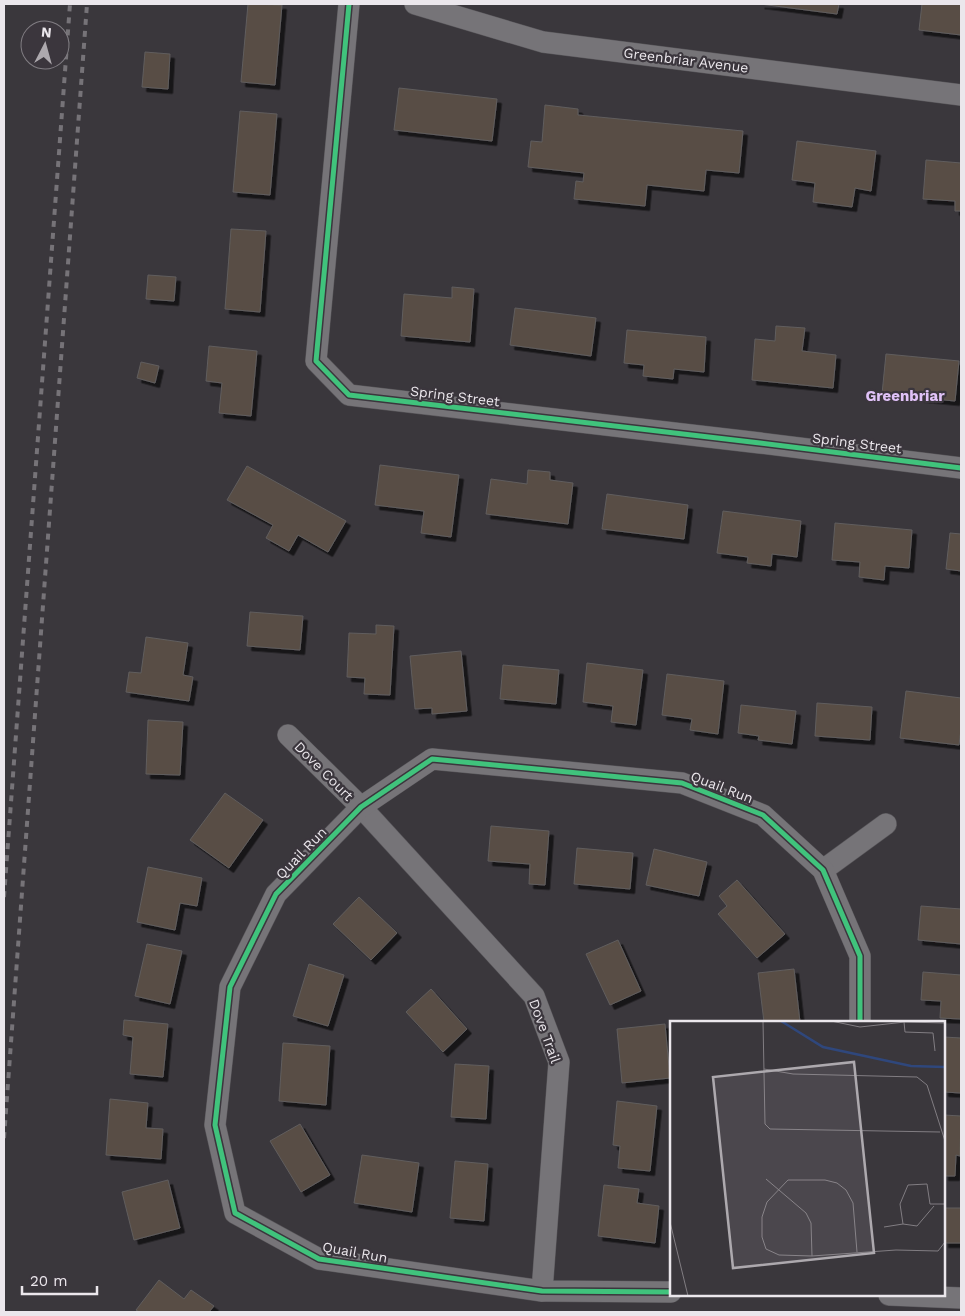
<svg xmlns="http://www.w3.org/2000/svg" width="965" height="1316" font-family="'Work Sans',sans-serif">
  <defs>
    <filter id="shadow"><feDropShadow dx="4.5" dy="4.5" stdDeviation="0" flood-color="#0009"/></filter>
  </defs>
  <rect width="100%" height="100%" fill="#3a373c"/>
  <g fill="#584e44" stroke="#605d5e" filter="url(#shadow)">
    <path d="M 248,4 L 282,5 L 275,85 L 241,82 Z"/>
    <path d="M 760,4 L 839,4 L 837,14 Z"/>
    <path d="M 922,4 L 961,4 L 961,35 L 919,30 Z"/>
    <path d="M 145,52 L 170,54 L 168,89 L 142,87 Z"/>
    <path d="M 399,88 L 497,99 L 492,141 L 394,130 Z"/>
    <path d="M 545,105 L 578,109 L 578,115 L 743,131 L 739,173 L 706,170 L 704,191 L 647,185 L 645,206 L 574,199 L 576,181 L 583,182 L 584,173 L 528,167 L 531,141 L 542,142 Z"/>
    <path d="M 240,111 L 277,114 L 270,195 L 233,192 Z"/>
    <path d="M 797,141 L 876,151 L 871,191 L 855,188 L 852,207 L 813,202 L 815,183 L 792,180 Z"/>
    <path d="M 926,160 L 961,163 L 961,211 L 955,211 L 955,201 L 923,199 Z"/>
    <path d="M 231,229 L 266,231 L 260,312 L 225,309 Z"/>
    <path d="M 148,275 L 176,277 L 174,301 L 146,299 Z"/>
    <path d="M 452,287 L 474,289 L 470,342 L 401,336 L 404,294 L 452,298 Z"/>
    <path d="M 515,308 L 596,318 L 591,356 L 510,345 Z"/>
    <path d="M 776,326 L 805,328 L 802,351 L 836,355 L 833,388 L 752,380 L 755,339 L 775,341 Z"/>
    <path d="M 627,330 L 706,337 L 704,372 L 674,369 L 673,379 L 643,376 L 644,365 L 624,363 Z"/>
    <path d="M 209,346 L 257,351 L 251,416 L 219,413 L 222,383 L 206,381 Z"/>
    <path d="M 886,354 L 959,361 L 955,401 L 882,394 Z"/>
    <path d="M 141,362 L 159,366 L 155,383 L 137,378 Z"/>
    <path d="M 380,465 L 459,475 L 451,537 L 421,533 L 424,511 L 375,505 Z"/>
    <path d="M 247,466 L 346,521 L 328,552 L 298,535 L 289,551 L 266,538 L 273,525 L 227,500 Z"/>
    <path d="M 528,470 L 550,472 L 550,480 L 573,483 L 568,524 L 486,514 L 491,479 L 527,484 Z"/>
    <path d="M 607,494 L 688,505 L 684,539 L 602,529 Z"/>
    <path d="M 723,511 L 801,521 L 797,557 L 772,554 L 771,566 L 747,563 L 748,557 L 717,553 Z"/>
    <path d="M 835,523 L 912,530 L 909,568 L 885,566 L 884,580 L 859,577 L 860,562 L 832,560 Z"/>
    <path d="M 950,533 L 961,534 L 961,571 L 946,569 Z"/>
    <path d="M 250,612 L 303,616 L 300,650 L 247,646 Z"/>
    <path d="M 376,625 L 394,626 L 390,695 L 364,694 L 365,678 L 347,677 L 349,633 L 376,634 Z"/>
    <path d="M 146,637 L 188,643 L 183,675 L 193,677 L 189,701 L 126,692 L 129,672 L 141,673 Z"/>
    <path d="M 461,651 L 467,711 L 432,714 L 432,708 L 415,709 L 410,656 Z"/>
    <path d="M 587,663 L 643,670 L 636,725 L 611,722 L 613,706 L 583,702 Z"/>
    <path d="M 503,665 L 559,670 L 556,704 L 500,699 Z"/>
    <path d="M 667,674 L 724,681 L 718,734 L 690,730 L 692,719 L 662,715 Z"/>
    <path d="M 906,691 L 961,698 L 961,729 L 959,745 L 900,738 Z"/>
    <path d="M 817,703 L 872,707 L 870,740 L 815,736 Z"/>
    <path d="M 741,705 L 796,711 L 792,744 L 758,740 L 759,736 L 738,733 Z"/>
    <path d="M 148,720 L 183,722 L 180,775 L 146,774 Z"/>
    <path d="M 225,793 L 263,820 L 229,868 L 190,840 Z"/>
    <path d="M 491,826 L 549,831 L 545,885 L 529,884 L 530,864 L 488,861 Z"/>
    <path d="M 577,848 L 633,853 L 630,889 L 574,884 Z"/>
    <path d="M 654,849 L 707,862 L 699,896 L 646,885 Z"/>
    <path d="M 148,867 L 202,878 L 197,906 L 180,903 L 175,930 L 137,922 Z"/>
    <path d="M 737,880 L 785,934 L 757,958 L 718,914 L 727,906 L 719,896 Z"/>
    <path d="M 359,897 L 397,933 L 371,960 L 333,924 Z"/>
    <path d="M 921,906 L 961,909 L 961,944 L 918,940 Z"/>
    <path d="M 618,940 L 641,991 L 610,1005 L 586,954 Z"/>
    <path d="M 147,944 L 182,951 L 170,1004 L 135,996 Z"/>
    <path d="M 309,964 L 344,975 L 328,1026 L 293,1016 Z"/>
    <path d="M 794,969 L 800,1022 L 764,1022 L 758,973 Z"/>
    <path d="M 923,972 L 961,975 L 961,1019 L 940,1018 L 941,1001 L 921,1000 Z"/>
    <path d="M 431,989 L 467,1029 L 443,1052 L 406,1012 Z"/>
    <path d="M 124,1020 L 168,1024 L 163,1077 L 130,1074 L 133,1037 L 123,1035 Z"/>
    <path d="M 665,1024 L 670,1078 L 622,1083 L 617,1029 Z"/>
    <path d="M 944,1037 L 961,1038 L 961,1093 L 944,1092 Z"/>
    <path d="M 283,1043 L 330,1046 L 326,1105 L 279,1101 Z"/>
    <path d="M 455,1064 L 489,1066 L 486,1119 L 451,1117 Z"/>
    <path d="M 110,1099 L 148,1103 L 146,1128 L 163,1129 L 161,1159 L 106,1155 Z"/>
    <path d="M 617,1101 L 657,1106 L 650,1171 L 618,1168 L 620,1146 L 613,1145 Z"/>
    <path d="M 944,1115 L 961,1116 L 960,1156 L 956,1155 L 955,1176 L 944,1176 Z"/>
    <path d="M 300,1124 L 330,1175 L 301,1192 L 270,1141 Z"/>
    <path d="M 362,1155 L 419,1163 L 412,1212 L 354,1203 Z"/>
    <path d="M 455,1161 L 488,1164 L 484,1221 L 450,1218 Z"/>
    <path d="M 168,1180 L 180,1228 L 134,1240 L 122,1192 Z"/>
    <path d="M 604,1185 L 639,1189 L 637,1203 L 659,1206 L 655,1243 L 598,1236 Z"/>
    <rect x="944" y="1208" width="17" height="35"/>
    <path d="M 159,1280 L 184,1299 L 191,1290 L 214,1306 L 209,1312 L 139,1312 L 136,1310 Z"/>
  </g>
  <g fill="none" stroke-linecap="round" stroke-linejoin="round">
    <defs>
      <g id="minor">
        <path d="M 349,4 L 316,361 L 349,395 L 760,443 L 961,468"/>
        <path d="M 415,4 L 543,42 L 961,95"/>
        <path d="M 288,735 L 361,807 L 534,996 L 559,1062 L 542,1291"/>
        <path d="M 823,870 L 886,824"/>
        <path d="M 671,1292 L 542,1291 L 319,1259 L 235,1213 L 215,1125 L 230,987 L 276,894 L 361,807 L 432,759 L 682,783 L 763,815 L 823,870 L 860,956 L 860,1022"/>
        <path d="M 889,1295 L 961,1298"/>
      </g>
    </defs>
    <use href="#minor" stroke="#565458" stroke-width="22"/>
    <use href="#minor" stroke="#767478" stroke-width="21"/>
    <g stroke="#767378" stroke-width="4" stroke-dasharray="6 6" stroke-linecap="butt">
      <path d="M 4,897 L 70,4"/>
      <path d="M 4,1138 L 87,4"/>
    </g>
    <defs>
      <g id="cycleway">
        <path d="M 349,4 L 316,361 L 349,395 L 760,443 L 961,468"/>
        <path d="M 671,1292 L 542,1291 L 319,1259 L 235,1213 L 215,1125 L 230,987 L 276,894 L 361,807 L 432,759 L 682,783 L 763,815 L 823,870 L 860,956 L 860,1022"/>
      </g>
    </defs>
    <use href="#cycleway" stroke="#3b363d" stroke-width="8"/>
    <use href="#cycleway" stroke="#40c37c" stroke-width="5"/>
  </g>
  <g text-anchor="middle" stroke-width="4.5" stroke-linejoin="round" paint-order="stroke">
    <g font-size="14" fill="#ebe7ec" stroke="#3b363d">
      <text transform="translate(686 60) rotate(7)" y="5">Greenbriar Avenue</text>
      <text transform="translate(455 396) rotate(7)" y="5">Spring Street</text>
      <text transform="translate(857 443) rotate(7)" y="5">Spring Street</text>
      <text transform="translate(324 771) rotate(45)" y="5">Dove Court</text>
      <text transform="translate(722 787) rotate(21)" y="5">Quail Run</text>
      <text transform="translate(301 853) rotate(-46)" y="5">Quail Run</text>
      <text transform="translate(545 1031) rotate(70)" y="5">Dove Trail</text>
      <text transform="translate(355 1252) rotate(10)" y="5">Quail Run</text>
    </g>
    <g font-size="15" font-weight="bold" fill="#e0c2f8" stroke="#3b363d">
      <text x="905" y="401">Greenbriar</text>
    </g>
  </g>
  <g transform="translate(670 1021)">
    <rect width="275" height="275" fill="#3a373c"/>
    <path fill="none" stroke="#2f477c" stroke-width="2.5" d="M 111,0 L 153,26 L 241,45 L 275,46"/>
    <path fill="none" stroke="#817d82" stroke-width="1" d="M 93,0 L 95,103 L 100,108 L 270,111M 161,0 L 190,6 L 235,1 L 275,2M 234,1 L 235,11 L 263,12 L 265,30M 94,48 L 123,53 L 247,56 L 257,64 L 275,120M 96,158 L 136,192 L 141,202 L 142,235M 264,185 L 247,205 L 233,203 L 230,183 L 238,164 L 257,163 L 260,183 L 275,183M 0,201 L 18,275M 214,206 L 233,203M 187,231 L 183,182 L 176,169 L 167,162 L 155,159 L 118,159 L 97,181 L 92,196 L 92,216 L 96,228 L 109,234 L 142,235 L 226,229 L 268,230 L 275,221"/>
    <path fill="#ada9ae" fill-opacity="0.15" stroke="#ada9ae" stroke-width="2.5" d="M 184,41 L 204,232 L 63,247 L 43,56 Z"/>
    <rect width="275" height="275" fill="none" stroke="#ebe7ec" stroke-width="2.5"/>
  </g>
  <rect width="965" height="1316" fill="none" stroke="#ebe7ec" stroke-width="10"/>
  <g transform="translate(45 45) rotate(6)"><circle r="24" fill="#3b363d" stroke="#817d83"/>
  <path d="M0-4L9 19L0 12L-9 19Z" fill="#ada9ae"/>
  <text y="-8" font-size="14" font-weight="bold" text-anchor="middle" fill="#ebe7ec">N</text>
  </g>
  <path d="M22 1286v8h75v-8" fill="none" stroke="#ebe7ec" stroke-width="2.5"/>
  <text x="30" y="1286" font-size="15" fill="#ebe7ec" stroke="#3b363d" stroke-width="4" paint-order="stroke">20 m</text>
</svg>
